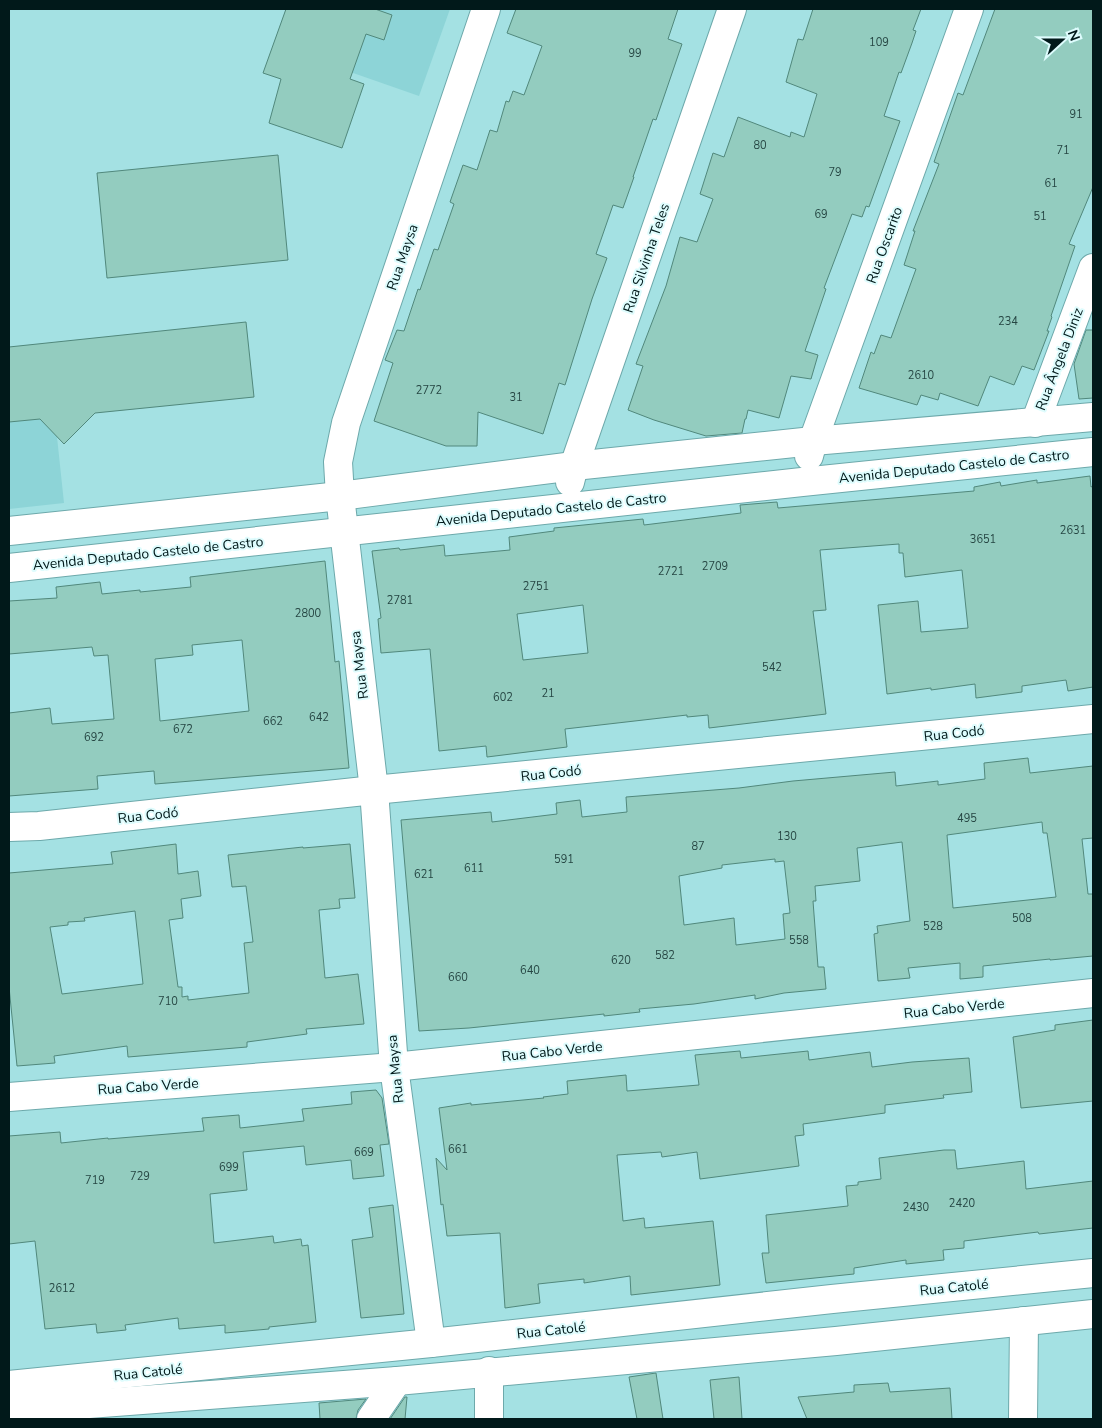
<svg xmlns="http://www.w3.org/2000/svg" width="1102" height="1428" font-family="'Nunito Sans',sans-serif">
  <rect width="100%" height="100%" fill="#a4e1e3"/>
  <g fill="#8dd4d7">
    <path d="M 286,9 L 450,9 L 419,96 L 273,45 Z"/>
    <path d="M 50,343 L 57,417 L 57,437 L 64,503 L 9,509 L 9,347 Z"/>
  </g>
  <g fill="#93ccbf" stroke="#51887c" fill-rule="evenodd">
    <path d="M 286,9 L 375,9 L 392,15 L 384,40 L 366,34 L 350,79 L 364,84 L 342,148 L 269,123 L 281,79 L 263,73 Z"/>
    <path d="M 516,9 L 678,9 L 668,39 L 682,44 L 656,120 L 653,119 L 633,177 L 634,177 L 623,208 L 613,205 L 596,254 L 607,258 L 592,299 L 565,385 L 559,383 L 543,434 L 478,412 L 477,446 L 446,446 L 374,421 L 393,363 L 385,360 L 397,330 L 404,331 L 418,289 L 420,290 L 434,249 L 438,250 L 454,204 L 450,202 L 463,165 L 477,170 L 490,130 L 497,132 L 506,101 L 509,102 L 513,91 L 524,95 L 542,46 L 507,33 Z"/>
    <path d="M 813,9 L 921,9 L 913,30 L 916,31 L 912,43 L 901,73 L 899,72 L 884,116 L 900,121 L 869,207 L 866,206 L 862,217 L 852,214 L 824,288 L 826,289 L 805,351 L 818,355 L 811,379 L 791,376 L 779,418 L 748,410 L 746,419 L 745,419 L 742,433 L 706,436 L 654,420 L 628,410 L 643,366 L 636,364 L 666,286 L 680,237 L 697,242 L 713,199 L 700,194 L 713,153 L 724,157 L 738,117 L 790,137 L 791,132 L 804,137 L 817,94 L 786,82 L 798,39 L 803,40 Z"/>
    <path d="M 995,9 L 1093,9 L 1093,187 L 1069,244 L 1075,246 L 1051,316 L 1052,317 L 1047,331 L 1049,331 L 1034,370 L 1022,366 L 1014,385 L 990,376 L 978,406 L 940,393 L 938,400 L 921,395 L 917,405 L 859,388 L 871,352 L 874,354 L 881,335 L 891,338 L 916,269 L 904,265 L 915,231 L 913,231 L 939,164 L 934,162 L 958,93 L 963,95 Z"/>
    <path d="M 278,155 L 288,260 L 107,278 L 97,173 Z"/>
    <path d="M 246,322 L 254,397 L 95,413 L 64,444 L 40,419 L 9,422 L 9,347 Z"/>
    <path d="M 1086,330 L 1093,330 L 1093,398 L 1079,399 L 1074,364 Z"/>
    <path d="M 1090,476 L 1091,487 L 1093,486 L 1093,687 L 1068,691 L 1066,680 L 1022,686 L 1022,692 L 976,698 L 975,684 L 931,690 L 931,688 L 887,694 L 878,605 L 918,601 L 921,632 L 968,628 L 962,570 L 905,577 L 903,553 L 899,553 L 899,544 L 820,550 L 826,610 L 813,611 L 826,714 L 709,728 L 708,715 L 687,717 L 687,715 L 565,729 L 567,747 L 487,757 L 486,746 L 439,751 L 430,649 L 381,653 L 378,619 L 381,618 L 372,551 L 399,548 L 400,550 L 444,545 L 445,556 L 510,550 L 509,537 L 554,531 L 554,528 L 643,519 L 644,525 L 741,513 L 740,505 L 777,502 L 778,508 L 974,491 L 974,487 L 1000,482 L 1001,486 L 1037,480 L 1037,483 ZM 583,605 L 588,653 L 523,660 L 517,614 Z"/>
    <path d="M 325,561 L 335,662 L 339,661 L 349,768 L 155,784 L 154,771 L 97,776 L 98,789 L 9,796 L 9,713 L 50,708 L 52,724 L 114,719 L 108,655 L 94,656 L 92,647 L 9,654 L 9,601 L 57,598 L 56,587 L 100,582 L 102,594 L 140,590 L 140,592 L 191,587 L 190,577 ZM 242,640 L 249,711 L 160,721 L 155,659 L 193,655 L 192,645 Z"/>
    <path d="M 1028,758 L 1030,773 L 1093,766 L 1093,838 L 1082,839 L 1088,894 L 1093,894 L 1093,956 L 1050,960 L 1050,959 L 983,966 L 983,977 L 960,979 L 960,963 L 908,968 L 910,978 L 878,981 L 874,934 L 878,933 L 877,926 L 910,921 L 902,842 L 857,848 L 860,881 L 815,886 L 816,901 L 813,901 L 818,967 L 824,967 L 826,989 L 784,993 L 755,999 L 755,995 L 694,1004 L 639,1009 L 640,1012 L 604,1016 L 604,1014 L 469,1028 L 419,1031 L 401,820 L 491,812 L 492,822 L 557,814 L 556,803 L 580,800 L 582,817 L 627,812 L 626,797 L 739,788 L 793,781 L 895,772 L 896,786 L 938,781 L 938,785 L 985,779 L 984,763 ZM 1042,822 L 1043,833 L 1047,833 L 1056,897 L 953,908 L 947,835 ZM 775,859 L 775,862 L 784,861 L 790,913 L 783,914 L 785,939 L 736,945 L 734,918 L 684,925 L 679,876 L 722,868 L 722,865 Z"/>
    <path d="M 176,844 L 178,874 L 198,871 L 201,896 L 181,899 L 183,918 L 169,920 L 178,987 L 182,987 L 182,997 L 188,996 L 188,1000 L 249,993 L 244,943 L 253,942 L 246,886 L 232,887 L 228,855 L 303,847 L 303,848 L 350,844 L 355,898 L 339,899 L 340,908 L 319,910 L 325,978 L 358,974 L 364,1024 L 306,1029 L 307,1034 L 247,1042 L 247,1047 L 128,1057 L 127,1046 L 54,1056 L 55,1063 L 17,1066 L 9,987 L 9,873 L 113,864 L 111,852 ZM 135,911 L 143,984 L 62,994 L 50,927 L 68,925 L 68,922 L 85,921 L 84,918 Z"/>
    <path d="M 1093,1020 L 1093,1101 L 1021,1108 L 1013,1037 L 1055,1030 L 1055,1025 Z"/>
    <path d="M 740,1051 L 741,1058 L 808,1051 L 809,1060 L 870,1052 L 872,1067 L 912,1062 L 969,1058 L 972,1092 L 943,1095 L 944,1098 L 885,1105 L 885,1113 L 803,1124 L 804,1135 L 795,1136 L 799,1166 L 700,1179 L 697,1152 L 662,1157 L 661,1152 L 617,1155 L 623,1221 L 644,1218 L 645,1228 L 713,1221 L 720,1285 L 631,1295 L 630,1276 L 584,1283 L 584,1279 L 538,1284 L 540,1303 L 505,1308 L 500,1233 L 447,1236 L 443,1204 L 441,1205 L 436,1158 L 447,1170 L 439,1108 L 471,1103 L 471,1105 L 544,1098 L 543,1097 L 568,1094 L 567,1081 L 626,1075 L 627,1091 L 699,1085 L 695,1055 Z"/>
    <path d="M 376,1090 L 382,1098 L 389,1144 L 380,1145 L 384,1176 L 353,1179 L 351,1160 L 306,1165 L 304,1146 L 243,1152 L 247,1190 L 210,1194 L 214,1243 L 273,1236 L 274,1243 L 301,1239 L 302,1246 L 308,1245 L 316,1322 L 269,1327 L 269,1329 L 225,1333 L 225,1325 L 179,1329 L 178,1318 L 125,1325 L 126,1330 L 97,1333 L 96,1324 L 45,1329 L 35,1241 L 9,1244 L 9,1136 L 60,1132 L 61,1143 L 108,1138 L 108,1139 L 204,1131 L 202,1118 L 239,1115 L 240,1128 L 304,1121 L 302,1109 L 352,1104 L 351,1092 Z"/>
    <path d="M 944,1150 L 955,1150 L 957,1169 L 1024,1161 L 1026,1189 L 1093,1181 L 1093,1228 L 1039,1234 L 1038,1232 L 964,1241 L 964,1248 L 943,1250 L 944,1260 L 906,1264 L 906,1260 L 854,1268 L 854,1274 L 766,1283 L 762,1253 L 769,1253 L 766,1215 L 848,1206 L 846,1186 L 858,1185 L 858,1182 L 881,1179 L 879,1158 Z"/>
    <path d="M 393,1205 L 404,1314 L 361,1318 L 352,1240 L 373,1237 L 369,1208 Z"/>
    <path d="M 656,1373 L 663,1419 L 637,1419 L 629,1377 Z"/>
    <path d="M 739,1377 L 742,1419 L 714,1419 L 710,1380 Z"/>
    <path d="M 888,1383 L 890,1392 L 950,1388 L 952,1419 L 807,1419 L 798,1397 L 854,1392 L 854,1385 Z"/>
    <path d="M 405,1397 L 407,1397 L 405,1419 L 390,1419 Z"/>
    <path d="M 366,1399 L 358,1410 L 356,1419 L 320,1419 L 319,1403 Z"/>
  </g>
  <g fill="none" stroke-linecap="round" stroke-linejoin="round">
    <defs>
      <g id="street">
        <path d="M 1035,423 L 1093,268"/>
        <path d="M 809,456 L 813,441 L 969,9"/>
        <path d="M 570,482 L 574,466 L 732,9"/>
        <path d="M 9,531 L 340,496 L 574,466 L 813,441 L 1093,417"/>
        <path d="M 9,568 L 802,482 L 1093,452"/>
        <path d="M 9,827 L 39,826 L 374,790 L 1093,719"/>
        <path d="M 9,1097 L 394,1067 L 1093,993"/>
        <path d="M 431,1343 L 394,1067 L 374,790 L 340,496 L 338,462 L 346,423 L 486,9"/>
        <path d="M 489,1371 L 489,1419"/>
        <path d="M 371,1419 L 397,1381"/>
        <path d="M 1023,1419 L 1024,1321"/>
      </g>
      <g id="secondary">
        <path d="M 9,1385 L 431,1343 L 832,1299 L 1093,1273"/>
        <path d="M 9,1410 L 397,1381 L 836,1341 L 1093,1314"/>
      </g>
    </defs>
    <use href="#street" stroke="#6da9ab" stroke-width="30"/>
    <use href="#secondary" stroke="#6da9ab" stroke-width="30"/>
    <use href="#street" stroke="#fff" stroke-width="28"/>
    <use href="#secondary" stroke="#fff" stroke-width="28"/>
  </g>
  <g text-anchor="middle" stroke-width="4" stroke-linejoin="round" paint-order="stroke">
    <g font-size="11" fill="#264643">
      <text x="879" y="46">109</text>
      <text x="635" y="57">99</text>
      <text x="1076" y="118">91</text>
      <text x="760" y="149">80</text>
      <text x="1063" y="154">71</text>
      <text x="835" y="176">79</text>
      <text x="1051" y="187">61</text>
      <text x="821" y="218">69</text>
      <text x="1040" y="220">51</text>
      <text x="1008" y="325">234</text>
      <text x="921" y="379">2610</text>
      <text x="429" y="394">2772</text>
      <text x="516" y="401">31</text>
      <text x="1073" y="534">2631</text>
      <text x="983" y="543">3651</text>
      <text x="715" y="570">2709</text>
      <text x="671" y="575">2721</text>
      <text x="536" y="590">2751</text>
      <text x="400" y="604">2781</text>
      <text x="308" y="617">2800</text>
      <text x="772" y="671">542</text>
      <text x="548" y="697">21</text>
      <text x="503" y="701">602</text>
      <text x="319" y="721">642</text>
      <text x="273" y="725">662</text>
      <text x="183" y="733">672</text>
      <text x="94" y="741">692</text>
      <text x="967" y="822">495</text>
      <text x="787" y="840">130</text>
      <text x="698" y="850">87</text>
      <text x="564" y="863">591</text>
      <text x="474" y="872">611</text>
      <text x="424" y="878">621</text>
      <text x="1022" y="922">508</text>
      <text x="933" y="930">528</text>
      <text x="799" y="944">558</text>
      <text x="665" y="959">582</text>
      <text x="621" y="964">620</text>
      <text x="530" y="974">640</text>
      <text x="458" y="981">660</text>
      <text x="168" y="1005">710</text>
      <text x="458" y="1153">661</text>
      <text x="364" y="1156">669</text>
      <text x="229" y="1171">699</text>
      <text x="140" y="1180">729</text>
      <text x="95" y="1184">719</text>
      <text x="962" y="1207">2420</text>
      <text x="916" y="1211">2430</text>
      <text x="62" y="1292">2612</text>
    </g>
    <g font-size="14" fill="#01191a" stroke="#defcfd">
      <text transform="translate(884 245) rotate(-70)" y="5">Rua Oscarito</text>
      <text transform="translate(402 257) rotate(-71)" y="5">Rua Maysa</text>
      <text transform="translate(646 258) rotate(-71)" y="5">Rua Silvinha Teles</text>
      <text transform="translate(1059 359) rotate(-69)" y="5">Rua Ângela Diniz</text>
      <text transform="translate(954 466) rotate(-6)" y="5">Avenida Deputado Castelo de Castro</text>
      <text transform="translate(551 509) rotate(-6)" y="5">Avenida Deputado Castelo de Castro</text>
      <text transform="translate(148 553) rotate(-6)" y="5">Avenida Deputado Castelo de Castro</text>
      <text transform="translate(359 665) rotate(-97)" y="5">Rua Maysa</text>
      <text transform="translate(954 733) rotate(-6)" y="5">Rua Codó</text>
      <text transform="translate(551 773) rotate(-6)" y="5">Rua Codó</text>
      <text transform="translate(148 815) rotate(-6)" y="5">Rua Codó</text>
      <text transform="translate(954 1008) rotate(-6)" y="5">Rua Cabo Verde</text>
      <text transform="translate(552 1051) rotate(-6)" y="5">Rua Cabo Verde</text>
      <text transform="translate(395 1069) rotate(-96)" y="5">Rua Maysa</text>
      <text transform="translate(148 1086) rotate(-4)" y="5">Rua Cabo Verde</text>
      <text transform="translate(954 1287) rotate(-6)" y="5">Rua Catolé</text>
      <text transform="translate(551 1330) rotate(-6)" y="5">Rua Catolé</text>
      <text transform="translate(148 1372) rotate(-6)" y="5">Rua Catolé</text>
    </g>
  </g>
  <rect width="1102" height="1428" fill="none" stroke="#01191a" stroke-width="20"/>
  <g transform="translate(1062 40) rotate(69)" stroke="#defcfd" stroke-width="4" paint-order="stroke">
  <path d="M0-4L9 19L0 12L-9 19Z" fill="#01191a"/>
  <text y="-8" font-size="14" font-weight="bold" text-anchor="middle" fill="#01191a">N</text>
  </g>
</svg>
